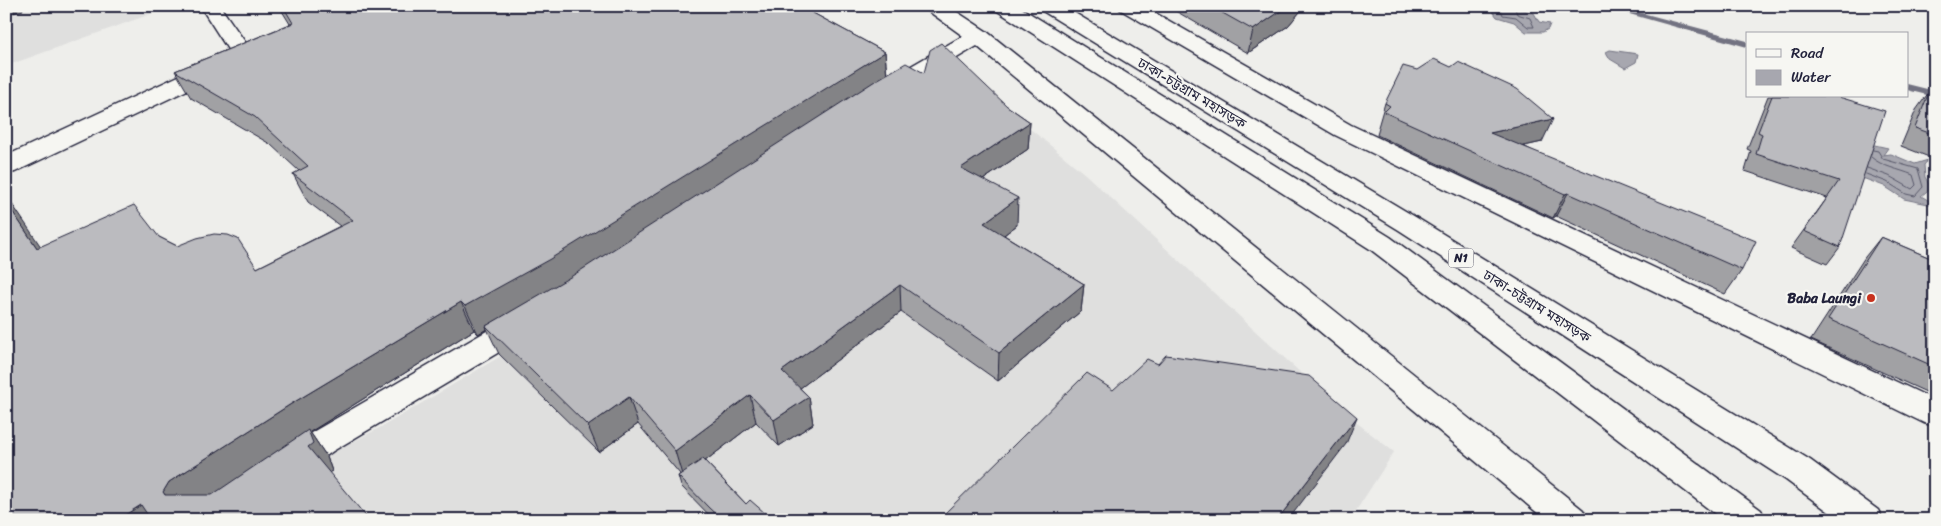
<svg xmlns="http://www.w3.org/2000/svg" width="1941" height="526" font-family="Sriracha,'Noto Sans Bengali',sans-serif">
  <rect width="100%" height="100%" fill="#eeeeeb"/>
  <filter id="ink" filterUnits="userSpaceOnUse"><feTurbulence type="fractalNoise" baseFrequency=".02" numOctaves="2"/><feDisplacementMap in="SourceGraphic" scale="10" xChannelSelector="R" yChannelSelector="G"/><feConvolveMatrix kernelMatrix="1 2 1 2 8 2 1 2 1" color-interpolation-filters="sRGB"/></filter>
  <g filter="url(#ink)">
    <g fill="#dfdfde">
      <path d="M 6,6 L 173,6 L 6,66 Z"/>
      <path d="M 949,62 L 1085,174 L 1342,411 L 1394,452 L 1350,520 L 245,520 L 331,453 L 385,425 L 538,334 Z"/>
    </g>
    <g fill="#a7a7af" stroke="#727281">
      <path d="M 1500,7 L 1513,7 L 1534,13 L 1539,22 L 1550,24 L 1548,29 L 1543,32 L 1526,32 L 1514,22 L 1497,17 L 1491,9 Z"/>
      <path d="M 1610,50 L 1638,54 L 1636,62 L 1625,68 L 1610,59 L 1606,52 Z"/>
      <path d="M 1870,144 L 1888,148 L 1883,155 L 1891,154 L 1915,164 L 1928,160 L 1924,165 L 1925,177 L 1931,188 L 1921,196 L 1933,203 L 1933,205 L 1904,199 L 1884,186 L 1838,169 Z"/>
    </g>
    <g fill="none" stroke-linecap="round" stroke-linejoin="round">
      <g stroke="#575769" stroke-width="1">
        <path d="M 1499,6 L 1503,15 L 1516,17 L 1528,27 L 1534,27 L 1530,18 L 1517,14 L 1514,6"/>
        <path d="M 1867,168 L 1889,176 L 1912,189 L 1916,185 L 1913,175 C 1899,169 1882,167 1871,157"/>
        <path d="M 1866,174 L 1887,182 L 1906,194 L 1915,196 L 1923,187 L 1918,169 L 1883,159 L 1878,151 L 1873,150"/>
      </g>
      <g fill="#727281" fill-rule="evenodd">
        <path d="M 1601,6 L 1616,6 L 1747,41 L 1747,47 Z"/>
        <path d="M 1907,84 L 1935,91 L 1935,97 L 1907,90 Z"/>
      </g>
      <defs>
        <g id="minor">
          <path d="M 203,6 L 224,6 L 222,9 L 252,52 L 242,64 L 15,172 L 6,174 L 6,156 L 226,54 L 229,51 L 202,9 Z"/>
          <path d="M 924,6 L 948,6 L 986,31 L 1583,510 L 1588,520 L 1546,520 L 977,46 L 896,94 L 888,96 L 880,94 L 877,89 L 880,84 L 963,36 L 927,10 Z"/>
          <path d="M 1118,6 L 1143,6 L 1351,125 L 1935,400 L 1935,426 L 1924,423 L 1335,135 L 1121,10 Z"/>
          <path d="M 526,311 L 536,314 L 541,322 L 536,330 L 333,451 L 298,476 L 286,480 L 274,476 L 270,466 L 274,456 L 311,433 L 516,314 Z"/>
        </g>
        <g id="trunk">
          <path d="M 993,6 L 1018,6 L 1390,237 L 1761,510 L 1766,520 L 1723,520 L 1370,249 L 996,10 Z"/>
          <path d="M 1038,6 L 1063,6 L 1417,218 L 1810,460 L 1878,510 L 1883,520 L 1840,520 L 1786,480 L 1399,230 L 1041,10 Z"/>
        </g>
      </defs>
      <use href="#minor" stroke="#22223b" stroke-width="3"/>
      <use href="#trunk" stroke="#22223b" stroke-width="3"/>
      <use href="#minor" fill="#f6f6f2" fill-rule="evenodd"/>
      <use href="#trunk" fill="#f6f6f2" fill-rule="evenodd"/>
    </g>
    <g fill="#a1a1a4" stroke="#22223b">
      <path d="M 279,6 L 800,6 L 885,52 L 887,75 L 924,73 L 1007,106 L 1030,122 L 1028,149 L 983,180 L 1017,225 L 1004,235 L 1084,284 L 1081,311 L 998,381 L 901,312 L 800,388 L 809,397 L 813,424 L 779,446 L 756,422 L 705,461 L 746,504 L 773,520 L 714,520 L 681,486 L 678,476 L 680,474 L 638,424 L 599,452 L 499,354 L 487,329 L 478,334 L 474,330 L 310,432 L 327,457 L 332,471 L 329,472 L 40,246 L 159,237 L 177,246 L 257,268 L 340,226 L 308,202 L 293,174 L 299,171 L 270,144 L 191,98 L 175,71 L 290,24 Z"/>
      <path d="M 1167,6 L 1305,6 L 1288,26 L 1248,53 Z"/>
      <path d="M 1929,92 L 1935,93 L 1935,155 L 1929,157 L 1901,146 L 1916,110 Z"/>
      <path d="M 1768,96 L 1839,96 L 1840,247 L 1827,264 L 1791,248 L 1827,198 L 1745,171 L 1751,151 L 1747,149 Z"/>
      <path d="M 1385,103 L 1542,142 L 1524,146 L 1742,270 L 1725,294 L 1556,216 L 1553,218 L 1377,135 L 1379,128 L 1378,127 Z"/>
      <path d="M 1881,237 L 1935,260 L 1935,396 L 1811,340 L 1865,257 Z"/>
    </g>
    <g fill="#838386" stroke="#22223b">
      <path d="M 6,6 L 21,6 L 23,10 L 6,15 Z"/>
      <path d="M 1288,6 L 1305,6 L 1288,26 L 1248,53 L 1253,30 Z"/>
      <path d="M 885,52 L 887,78 L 560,286 L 486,326 L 487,329 L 478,334 L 465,306 Z"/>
      <path d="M 1553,119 L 1542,142 L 1480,156 L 1490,133 Z"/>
      <path d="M 1030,122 L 1028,149 L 961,195 L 961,168 Z"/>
      <path d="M 1935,150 L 1934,154 L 1929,157 Z"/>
      <path d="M 1568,193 L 1556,216 L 1553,218 L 1565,194 Z"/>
      <path d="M 6,195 L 60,275 L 37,248 L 6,202 Z"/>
      <path d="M 1018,198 L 1017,225 L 984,250 L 984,223 Z"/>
      <path d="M 1084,284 L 1081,311 L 998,381 L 999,353 Z"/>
      <path d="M 900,285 L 901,312 L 787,398 L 782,371 Z"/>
      <path d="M 461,302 L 474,330 L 310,432 L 327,457 L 332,471 L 327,474 L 193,508 L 165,495 L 163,492 L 169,482 L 291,404 Z"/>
      <path d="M 750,395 L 756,422 L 683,478 L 675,451 Z"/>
      <path d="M 629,397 L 638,424 L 599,452 L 588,426 Z"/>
      <path d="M 809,397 L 813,424 L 779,446 L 774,420 Z"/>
      <path d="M 1357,417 L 1346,444 L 1288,520 L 1277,520 Z"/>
      <path d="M 141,505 L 155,520 L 117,520 Z"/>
    </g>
    <g fill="#bbbbbf" stroke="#22223b">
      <path d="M 283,6 L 800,6 L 885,52 L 550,259 L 465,306 L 461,302 L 291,404 L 169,482 L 163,492 L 165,495 L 212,495 L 308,430 L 313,443 L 308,447 L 369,520 L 151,520 L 141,505 L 117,520 L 6,520 L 6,202 L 37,248 L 134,205 L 159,237 L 177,246 L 197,238 L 214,234 L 228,235 L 238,239 L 257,268 L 353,220 L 293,174 L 308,166 L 255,117 L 175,71 L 293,23 Z"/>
      <path d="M 1210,6 L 1288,6 L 1253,30 Z"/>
      <path d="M 941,43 L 1007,106 L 1030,122 L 961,168 L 1018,198 L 984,223 L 1084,284 L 999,353 L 900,285 L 782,371 L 809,397 L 774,420 L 750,395 L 675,451 L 629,397 L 588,426 L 486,326 L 572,276 L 875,81 L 906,63 L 924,73 L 930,50 Z"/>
      <path d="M 1434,59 L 1451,67 L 1458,62 L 1517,89 L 1553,119 L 1490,133 L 1756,241 L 1742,270 L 1568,193 L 1565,194 L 1384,112 L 1390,106 L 1385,103 L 1403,66 L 1417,70 Z"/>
      <path d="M 1929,92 L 1935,93 L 1935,135 L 1915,128 Z"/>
      <path d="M 1772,96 L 1839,96 L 1839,97 L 1885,111 L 1840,247 L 1804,231 L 1839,181 L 1756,154 L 1762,134 L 1758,132 Z"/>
      <path d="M 1881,237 L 1935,260 L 1935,367 L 1828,319 Z"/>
      <path d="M 1166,355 L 1309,376 L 1357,417 L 1277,520 L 938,520 L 1087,373 L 1113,390 L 1147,359 L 1158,364 Z"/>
      <path d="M 703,459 L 746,504 L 750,500 L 773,520 L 722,520 L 709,508 L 678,476 Z"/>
    </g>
  </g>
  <circle fill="#c8321e" stroke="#f6f6f2" stroke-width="2" cx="1871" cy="298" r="5"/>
  <g text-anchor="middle" stroke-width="4.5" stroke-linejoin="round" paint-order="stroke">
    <rect fill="#f6f6f2" stroke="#626272" stroke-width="1" x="1448.5" y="248.5" width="25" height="19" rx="4"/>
    <g font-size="12" font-weight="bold" fill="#22223b">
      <text x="1461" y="262">N1</text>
    </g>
    <g font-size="14" fill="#22223b" stroke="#f6f6f2">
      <text transform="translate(1192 93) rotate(31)" y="5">ঢাকা-চট্টগ্রাম মহাসড়ক</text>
      <text transform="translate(1537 306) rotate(32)" y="5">ঢাকা-চট্টগ্রাম মহাসড়ক</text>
    </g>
    <g font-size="14" font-weight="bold" fill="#22223b" stroke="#f6f6f2" text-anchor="end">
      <text x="1861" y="303">Baba Laungi</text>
    </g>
  </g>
  <rect width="1941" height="526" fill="none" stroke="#f6f6f2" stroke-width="25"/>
  <rect x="12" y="12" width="1916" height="501" fill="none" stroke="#22223b" stroke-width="2" filter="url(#ink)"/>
  <rect x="1746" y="32" width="162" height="65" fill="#f6f6f2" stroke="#a1a1a9"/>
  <rect x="1756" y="49" width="25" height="8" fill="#f6f6f2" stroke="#a1a1a9"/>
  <text x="1791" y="58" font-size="15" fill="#22223b">Road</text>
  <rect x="1756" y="70" width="25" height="15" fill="#a7a7af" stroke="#a1a1a9"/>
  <text x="1791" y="82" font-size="15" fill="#22223b">Water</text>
</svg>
